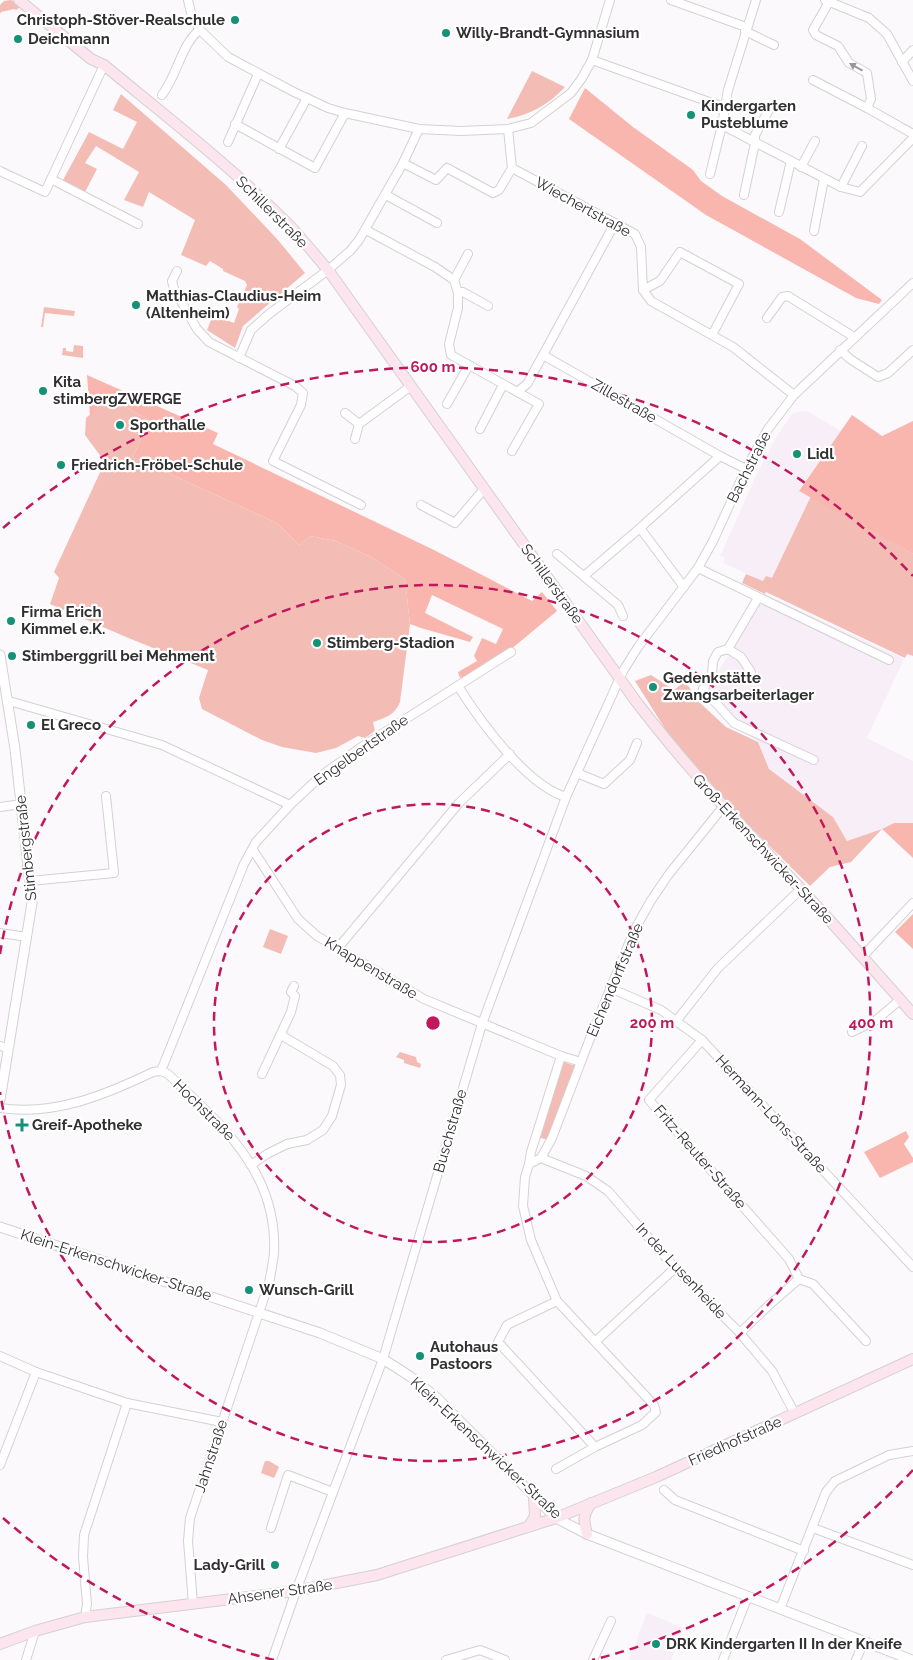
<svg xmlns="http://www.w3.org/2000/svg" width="913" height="1660" font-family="Raleway,sans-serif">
  <rect width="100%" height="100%" fill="#fcf9fc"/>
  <g fill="#f8eef8">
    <path d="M 802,411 L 807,411 L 841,431 L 799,490 L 811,496 L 772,579 L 763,581 L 723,563 L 725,558 L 720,556 L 755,478 L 775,439 L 792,414 Z"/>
    <path d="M 765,594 L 904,659 L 867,738 L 913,761 L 913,823 L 894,823 L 882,829 L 847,841 L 833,817 L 769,769 L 758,742 L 707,690 Z"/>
    <path d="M 647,1613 L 684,1628 L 671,1660 L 629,1660 Z"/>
  </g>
  <g fill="#f3bcb5">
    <path d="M 11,0 L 22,6 L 16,10 L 14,9 L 1,12 L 0,14 L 0,5 L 4,1 Z"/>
    <path d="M 532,71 L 565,87 C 548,105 530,115 507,119 Z"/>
    <path d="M 121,94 L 226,185 L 278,240 L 305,273 L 243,326 L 235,348 L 207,330 L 213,315 L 234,323 L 239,309 L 237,307 L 247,285 L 245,281 L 223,271 L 223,269 L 210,261 L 206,266 L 181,255 L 195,220 L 149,192 L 143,207 L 124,200 L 139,172 L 96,146 L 85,163 L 97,169 L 85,192 L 63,180 L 89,132 L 123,149 L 137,122 L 113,110 Z"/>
    <path d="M 44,307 L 75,311 L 74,316 L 45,313 L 43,327 L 41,327 Z"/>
    <path d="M 74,345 L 83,346 L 83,358 L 62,355 L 63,348 L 66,348 L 66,351 L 73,352 Z"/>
    <path d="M 105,395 L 149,420 L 133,457 L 277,523 L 299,545 L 310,536 L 336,541 L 371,557 L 405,579 L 410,624 L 400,702 C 395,715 385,718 373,722 L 375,731 L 365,738 L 358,736 L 336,748 L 316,753 L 282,747 L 262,740 L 202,709 L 199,698 L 208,670 L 126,637 L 50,604 L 59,578 L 54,572 L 102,468 L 102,458 L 85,435 L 86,418 L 98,407 Z"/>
    <path d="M 811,496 L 913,554 L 913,656 L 907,654 L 905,658 L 766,592 L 765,594 L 742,583 L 746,574 L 763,581 L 766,576 L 772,578 Z"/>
    <path d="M 651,675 L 674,690 L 685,681 L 699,702 L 726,727 L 758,742 L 769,769 L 833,817 L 847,841 L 882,829 L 851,862 L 830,867 L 810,886 L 722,799 L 669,735 L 635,681 Z"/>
    <path d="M 270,929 L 288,936 L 281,954 L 263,947 Z"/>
    <path d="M 400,1052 L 416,1057 L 417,1062 L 421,1064 L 420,1068 L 404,1063 L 404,1060 L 396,1057 Z"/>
    <path d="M 563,1062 L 576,1066 L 548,1140 L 538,1137 Z"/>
    <path d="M 265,1461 L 269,1461 L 279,1467 L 274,1478 L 261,1473 Z"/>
  </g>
  <g fill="#f9b6ae">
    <path d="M 585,88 L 633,127 L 693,170 L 701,181 L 722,196 L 800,239 L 882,300 L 879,304 L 856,298 L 706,215 L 569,119 Z"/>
    <path d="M 87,375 L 218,433 L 213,444 L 434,550 L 532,601 L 542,592 L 557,611 L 498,660 L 460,678 L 458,672 L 477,661 L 474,656 L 482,638 L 496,644 L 503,629 L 432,595 L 425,613 L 473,637 L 470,642 L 421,628 L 410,624 L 405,579 L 371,557 L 336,541 L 310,536 L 299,545 L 277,523 L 133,457 L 149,420 L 105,395 L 98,407 L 90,416 Z"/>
    <path d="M 852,415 L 882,436 L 913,421 L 913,554 L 799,491 Z"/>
    <path d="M 894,823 L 913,823 L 913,858 L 882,829 Z"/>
    <path d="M 913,914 L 913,949 L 895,932 Z"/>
    <path d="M 906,1131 L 909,1137 L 904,1144 L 913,1158 L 913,1162 L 880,1178 L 864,1152 Z"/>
  </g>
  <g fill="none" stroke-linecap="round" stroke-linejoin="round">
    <defs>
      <g id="minor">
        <path d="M 188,0 L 192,17 L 200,30 L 228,57 L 294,92 L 328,108 L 345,113 L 419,129 L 461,131 L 508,129 L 531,123 L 571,93 L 582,78 L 592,60 L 610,0"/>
        <path d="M 671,0 L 746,27"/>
        <path d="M 825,0 L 869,18 L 887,34 L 913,81"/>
        <path d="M 829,2 L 813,30 L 816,35 L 838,46 L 849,63 L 867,73 L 871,99 L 867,108 L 913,134"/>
        <path d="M 745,31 L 774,45"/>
        <path d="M 592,60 L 726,108"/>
        <path d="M 902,62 L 913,50"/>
        <path d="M 813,80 L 867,108"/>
        <path d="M 162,95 C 177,76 182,42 200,30"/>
        <path d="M 235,124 L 315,168 L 345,113"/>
        <path d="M 722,125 L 841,187 L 860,192 L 913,138"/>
        <path d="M 508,129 L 512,168 L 635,234 L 641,247 L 643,290 L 651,301 L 733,347 L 794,395"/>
        <path d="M 228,142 L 258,74"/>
        <path d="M 279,149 L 307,98"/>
        <path d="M 403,163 L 436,180 L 447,168 L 493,193 L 499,190 L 512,168"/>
        <path d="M 801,167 L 815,141"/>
        <path d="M 0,171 L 45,192 L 104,65"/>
        <path d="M 710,174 L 722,125 L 728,90 L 756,0"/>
        <path d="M 51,179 L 138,224"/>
        <path d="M 841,187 L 862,146"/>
        <path d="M 386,195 L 437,223"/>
        <path d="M 744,195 L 755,143 L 755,135 L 770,108"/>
        <path d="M 779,212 L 791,161"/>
        <path d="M 366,230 L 435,267 L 454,280 L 458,293 L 458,308 L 449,344 L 451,355 L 539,404 L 512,451"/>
        <path d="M 814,231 L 824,179"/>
        <path d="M 177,271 L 172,281 L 174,289 L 197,329 L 209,342 L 295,386 L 303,393 L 301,405 L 273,461 L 361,505"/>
        <path d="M 454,280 L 468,254"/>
        <path d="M 643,290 L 660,281 L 680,252 L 739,284 L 712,335"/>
        <path d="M 458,293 L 463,292 L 488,306"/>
        <path d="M 767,318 L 782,297 L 788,296 L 854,337"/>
        <path d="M 840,350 L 850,359 L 878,377 L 888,373 L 913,350"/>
        <path d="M 543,355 L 615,223"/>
        <path d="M 239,358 L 251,330 L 269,314 L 328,270 L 350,251 L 359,240 L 403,163 L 419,129"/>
        <path d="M 517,392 L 527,384 L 543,355 L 720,456 L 746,469"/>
        <path d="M 447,404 L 469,365"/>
        <path d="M 345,413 L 359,424 L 411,386"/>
        <path d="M 480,429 L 503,385"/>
        <path d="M 355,439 L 359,424"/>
        <path d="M 421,505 L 455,523 L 484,489"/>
        <path d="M 640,528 L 684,587"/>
        <path d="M 557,554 L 618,605 L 623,616"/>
        <path d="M 698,568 L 889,660"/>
        <path d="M 584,576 L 640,528 L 720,456"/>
        <path d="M 728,649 L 718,652 L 713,661 L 712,674 L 703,689 L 734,723 L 814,760"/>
        <path d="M 751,672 L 741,657 L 728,649 L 758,598"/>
        <path d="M 458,686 C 480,721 526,785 566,797"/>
        <path d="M 9,701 L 162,745 L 290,805"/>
        <path d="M 577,773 L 604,784 L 630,760 L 637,743"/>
        <path d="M 0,807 L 22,804"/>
        <path d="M 253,850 L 298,919 L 317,936 L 424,999 L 561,1056 L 581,1062"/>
        <path d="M 30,881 L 114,873 L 106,796"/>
        <path d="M 0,933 L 27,937"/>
        <path d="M 338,948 L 459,803 L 510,754"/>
        <path d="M 863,956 L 913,903"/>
        <path d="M 610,988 L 661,1010 L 702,1040 L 913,1267"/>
        <path d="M 677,1020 L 718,968 L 801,889"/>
        <path d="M 852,1032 L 875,1021 L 901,999"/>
        <path d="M 702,1040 L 649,1100 L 789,1259 L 799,1279"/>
        <path d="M 0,1046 L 8,1048"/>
        <path d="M 161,1071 L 244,864 L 256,842 L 290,805 L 322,775 L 360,748 L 511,652"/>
        <path d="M 262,1074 L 291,1012 L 295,996 L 291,992 L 294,986"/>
        <path d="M 0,1108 C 55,1116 105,1095 153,1072 L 161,1071 L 168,1074 C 221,1125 278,1171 274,1253 C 273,1263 271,1273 269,1283 L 190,1518 L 188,1541 L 193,1604"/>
        <path d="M 541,1158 L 586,1176 L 608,1191 L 675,1268 L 739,1332 L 772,1371 L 795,1414"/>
        <path d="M 529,1164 L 531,1152 L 561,1056"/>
        <path d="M 251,1165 L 267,1154 L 287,1144 L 307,1140 L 323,1130 L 332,1116 L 341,1085 L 340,1075 L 333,1066 L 281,1035"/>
        <path d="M 557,1301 L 507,1325 L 498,1342 L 595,1447"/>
        <path d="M 740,1333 L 769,1305 L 799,1279 L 813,1284 L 866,1341"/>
        <path d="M 596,1341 L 675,1268"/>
        <path d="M 0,1356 L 36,1372 L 127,1403 L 222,1422"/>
        <path d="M 0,1465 L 36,1372"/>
        <path d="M 556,1469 L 595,1447 L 642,1425 L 656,1412 L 654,1405 L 557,1301 L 531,1240 L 523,1206 L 525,1177 L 529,1164 L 541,1158 L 552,1138 L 589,1041 L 634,931 L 650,902 L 669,874 L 723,807"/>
        <path d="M 664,1490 L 675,1500 L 804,1551"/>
        <path d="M 271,1528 L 288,1475 L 333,1492"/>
        <path d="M 813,1528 L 913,1565"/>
        <path d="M 780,1609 L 826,1492 L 835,1481 L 889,1455 L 913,1451"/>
        <path d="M 85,1617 L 87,1604 L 83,1557 L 84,1535 L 127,1403"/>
        <path d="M 26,1660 L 35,1631"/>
        <path d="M 272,1660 L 296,1591 L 383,1359 L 482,1024 L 566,797 L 623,671 L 638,647 L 698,568 L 713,541 L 746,469 L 768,429 L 794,395 L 913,283"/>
        <path d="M 446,1660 L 480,1650 L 505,1660"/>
        <path d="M 593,1660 L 611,1621"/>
        <path d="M 723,1660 L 748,1596"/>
        <path d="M 856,1660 L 864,1641"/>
      </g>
      <g id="tertiary">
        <path d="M 0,655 L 15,749 L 32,903 L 0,1100"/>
        <path d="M 0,1227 L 320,1333 L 383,1359 L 411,1377 L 437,1398 L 556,1518 L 587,1534 L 912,1660"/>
      </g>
      <g id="secondary">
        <path d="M 19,0 L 91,59 L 104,65 C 167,117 233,168 291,227 C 304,241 316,256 328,270 L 635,700 C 686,767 743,828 801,889 C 839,930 876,972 913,1014"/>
        <path d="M 529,1526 L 535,1516 L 534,1497"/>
        <path d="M 587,1534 C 583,1519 583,1516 591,1503"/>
        <path d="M 0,1644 L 35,1631 L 85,1617 L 296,1591 L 377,1575 L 556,1518 L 656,1477 L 913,1359"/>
      </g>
    </defs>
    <use href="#minor" stroke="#d4d0d4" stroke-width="10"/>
    <use href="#tertiary" stroke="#d4d0d4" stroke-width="11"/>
    <use href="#secondary" stroke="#d4d0d4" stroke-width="12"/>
    <use href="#minor" stroke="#fff" stroke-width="8"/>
    <use href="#tertiary" stroke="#fff" stroke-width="9"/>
    <use href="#secondary" stroke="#fce5ed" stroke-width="10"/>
  </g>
  <defs><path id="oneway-solid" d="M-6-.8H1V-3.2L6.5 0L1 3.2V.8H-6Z" transform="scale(1.25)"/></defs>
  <use fill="#989898" href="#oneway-solid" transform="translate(856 67) rotate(-151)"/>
  <g fill="none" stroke="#c2185b" stroke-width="2.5" stroke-dasharray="9 6">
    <circle cx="433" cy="1023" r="219"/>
    <path d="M0 954A438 438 0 1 1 0 1092"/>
    <path d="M913 1470A656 656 0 0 1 592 1660M274 1660A656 656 0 0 1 3 1518M3 528A656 656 0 0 1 913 576"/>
  </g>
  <g fill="#149177" stroke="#fff" stroke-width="2">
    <circle cx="235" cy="20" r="5"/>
    <circle cx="446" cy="33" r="5"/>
    <circle cx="18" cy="39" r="5"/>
    <circle cx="691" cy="115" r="5"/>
    <circle cx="136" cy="305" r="5"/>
    <circle cx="43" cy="391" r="5"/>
    <circle cx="120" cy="425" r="5"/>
    <circle cx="797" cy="454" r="5"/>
    <circle cx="61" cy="465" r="5"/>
    <circle cx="11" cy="621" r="5"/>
    <circle cx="317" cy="643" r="5"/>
    <circle cx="12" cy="656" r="5"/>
    <circle cx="653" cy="687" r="5"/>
    <circle cx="31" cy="725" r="5"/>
    <path d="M19.5 1117.5h5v5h5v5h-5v5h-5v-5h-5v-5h5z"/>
    <circle cx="249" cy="1290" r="5"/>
    <circle cx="420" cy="1356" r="5"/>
    <circle cx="275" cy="1565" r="5"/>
    <circle cx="656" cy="1644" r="5"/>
  </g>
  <g text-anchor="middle" stroke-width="4.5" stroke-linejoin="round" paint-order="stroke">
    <g font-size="15" font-weight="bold" fill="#313031" stroke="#fff" text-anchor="start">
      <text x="225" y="25" text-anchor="end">Christoph-Stöver-Realschule</text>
      <text x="456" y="38">Willy-Brandt-Gymnasium</text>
      <text x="28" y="44">Deichmann</text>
      <text x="701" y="111">Kindergarten<tspan x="701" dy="17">Pusteblume</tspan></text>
      <text x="146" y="301">Matthias-Claudius-Heim<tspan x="146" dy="17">(Altenheim)</tspan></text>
      <text x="53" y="387">Kita<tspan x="53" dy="17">stimbergZWERGE</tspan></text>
      <text x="130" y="430">Sporthalle</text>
      <text x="807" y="459">Lidl</text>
      <text x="71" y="470">Friedrich-Fröbel-Schule</text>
      <text x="21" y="617">Firma Erich<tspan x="21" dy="17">Kimmel e.K.</tspan></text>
      <text x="327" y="648">Stimberg-Stadion</text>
      <text x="22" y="661">Stimberggrill bei Mehment</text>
      <text x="663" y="683">Gedenkstätte<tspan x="663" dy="17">Zwangsarbeiterlager</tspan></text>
      <text x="41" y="730">El Greco</text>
      <text x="32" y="1130">Greif-Apotheke</text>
      <text x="259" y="1295">Wunsch-Grill</text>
      <text x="430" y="1352">Autohaus<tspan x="430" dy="17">Pastoors</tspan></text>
      <text x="265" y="1570" text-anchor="end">Lady-Grill</text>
      <text x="666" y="1649">DRK Kindergarten II In der Kneife</text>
    </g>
    <g font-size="15" fill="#313031" stroke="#fff">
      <text transform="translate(583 207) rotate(29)" y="5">Wiechertstraße</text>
      <text transform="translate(272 212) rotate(45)" y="5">Schillerstraße</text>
      <text transform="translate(624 401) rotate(30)" y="5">Zillestraße</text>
      <text transform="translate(749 467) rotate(-63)" y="5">Bachstraße</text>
      <text transform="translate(552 584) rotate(54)" y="5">Schillerstraße</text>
      <text transform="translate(361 750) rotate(-35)" y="5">Engelbertstraße</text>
      <text transform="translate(26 848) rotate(-96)" y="5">Stimbergstraße</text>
      <text transform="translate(763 849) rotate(47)" y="5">Groß-Erkenschwicker-Straße</text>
      <text transform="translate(371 968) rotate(31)" y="5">Knappenstraße</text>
      <text transform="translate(615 980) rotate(-67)" y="5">Eichendorffstraße</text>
      <text transform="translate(204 1110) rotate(45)" y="5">Hochstraße</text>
      <text transform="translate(771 1114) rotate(47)" y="5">Hermann-Löns-Straße</text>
      <text transform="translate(450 1131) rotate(-74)" y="5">Buschstraße</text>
      <text transform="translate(700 1157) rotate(49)" y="5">Fritz-Reuter-Straße</text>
      <text transform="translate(116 1265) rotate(18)" y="5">Klein-Erkenschwicker-Straße</text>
      <text transform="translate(681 1271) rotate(47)" y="5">In der Lusenheide</text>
      <text transform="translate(735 1441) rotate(-24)" y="5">Friedhofstraße</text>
      <text transform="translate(486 1448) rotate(43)" y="5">Klein-Erkenschwicker-Straße</text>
      <text transform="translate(211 1456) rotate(-72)" y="5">Jahnstraße</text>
      <text transform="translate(280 1592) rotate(-8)" y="5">Ahsener Straße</text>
    </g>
  </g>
  <circle cx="433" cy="1023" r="8" fill="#c2185b" stroke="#fff" stroke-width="2.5"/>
  <g font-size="15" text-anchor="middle" font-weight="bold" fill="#c2185b" stroke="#fff" stroke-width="4.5" stroke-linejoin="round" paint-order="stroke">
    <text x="433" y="372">600 m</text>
    <text x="652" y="1028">200 m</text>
    <text x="871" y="1028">400 m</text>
  </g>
</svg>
